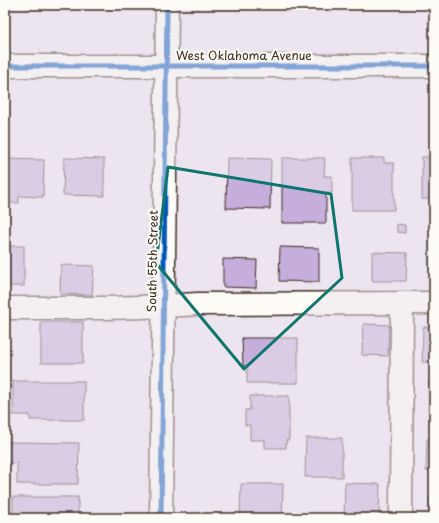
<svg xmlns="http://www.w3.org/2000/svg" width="439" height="523" font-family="'Playpen Sans',sans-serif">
  <rect width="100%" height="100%" fill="#ece5ef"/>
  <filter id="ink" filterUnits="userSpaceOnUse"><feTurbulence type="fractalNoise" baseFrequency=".025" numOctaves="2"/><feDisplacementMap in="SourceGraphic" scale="8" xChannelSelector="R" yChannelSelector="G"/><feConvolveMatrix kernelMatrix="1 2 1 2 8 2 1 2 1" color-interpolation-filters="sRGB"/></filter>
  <g filter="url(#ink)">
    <g fill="#c6aedc" stroke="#3b2a1e">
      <rect x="422" y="157" width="12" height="42"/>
      <path d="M 64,158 L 104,159 L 104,196 L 63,195 Z"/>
      <path d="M 227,158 L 271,159 L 270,209 L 226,208 Z"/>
      <path d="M 282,158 L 325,158 L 324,176 L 332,176 L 332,193 L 326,193 L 326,223 L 282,223 Z"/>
      <path d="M 352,158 L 384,158 L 384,163 L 394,163 L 394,210 L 352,210 Z"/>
      <path d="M 5,159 L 44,160 L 43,197 L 19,196 L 19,203 L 5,203 Z"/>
      <path d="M 397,224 L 405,225 L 405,233 L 397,232 Z"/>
      <rect x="5" y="246" width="19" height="40"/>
      <path d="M 280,247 L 319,248 L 319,282 L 279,281 Z"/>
      <path d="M 372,252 L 407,253 L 406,281 L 372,281 Z"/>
      <path d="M 223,259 L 257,260 L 256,288 L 223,287 Z"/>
      <path d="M 61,265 L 94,266 L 92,295 L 60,294 Z"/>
      <rect x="41" y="322" width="42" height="41"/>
      <path d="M 363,324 L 389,325 L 388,356 L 362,355 Z"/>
      <path d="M 423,327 L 434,327 L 434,362 L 422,362 Z"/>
      <path d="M 242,338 L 298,338 L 298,383 L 247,383 L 247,366 L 243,366 Z"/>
      <path d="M 13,381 L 84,381 L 84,420 L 30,420 L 30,415 L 13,415 Z"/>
      <rect x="429" y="381" width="5" height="32"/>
      <path d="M 250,396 L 289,396 L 289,440 L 286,440 L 286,448 L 265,448 L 265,440 L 250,440 L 250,425 L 245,425 L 245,410 L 250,410 Z"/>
      <path d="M 306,438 L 342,438 L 342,477 L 305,477 Z"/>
      <path d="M 427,439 L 434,439 L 434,471 L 426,471 Z"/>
      <path d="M 7,442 L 79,443 L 78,484 L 17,484 L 17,463 L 7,463 Z"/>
      <path d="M 345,483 L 380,484 L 379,518 L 344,518 Z"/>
      <path d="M 241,484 L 283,484 L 282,518 L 240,518 Z"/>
      <rect x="13" y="497" width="65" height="21"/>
      <path d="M 430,497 L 434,497 L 434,518 L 429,518 Z"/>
    </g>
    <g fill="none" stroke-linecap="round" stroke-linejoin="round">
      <defs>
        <g id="minor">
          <path d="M 5,308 C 70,308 133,309 197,304 L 434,303"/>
          <path d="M 161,518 L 167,5"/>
          <path d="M 401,518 L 402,303"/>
        </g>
        <path id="major" d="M 5,66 L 434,66"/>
      </defs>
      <use href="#minor" stroke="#3b2a1e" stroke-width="25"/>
      <use href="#major" stroke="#3b2a1e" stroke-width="25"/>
      <use href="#minor" stroke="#fdfcf7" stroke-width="22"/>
      <use href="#major" stroke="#fdfcf7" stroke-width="22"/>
      <defs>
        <g id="cycleway">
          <path d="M 5,66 L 434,66"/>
          <path d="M 161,518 L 167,5"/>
        </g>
      </defs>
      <use href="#cycleway" stroke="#fdfcf7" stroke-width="8"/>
      <use href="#cycleway" stroke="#0057b8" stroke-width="5"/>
    </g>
  </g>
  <path d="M0 0H439V523H0ZM 168,167 L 331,194 L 342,278 L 244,369 L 156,263 Z" fill="#ece5ef" fill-opacity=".55" fill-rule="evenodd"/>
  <path fill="none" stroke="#0f766e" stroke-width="3" stroke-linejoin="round" d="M 168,167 L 331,194 L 342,278 L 244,369 L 156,263 Z"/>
  <g text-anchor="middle" stroke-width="4" stroke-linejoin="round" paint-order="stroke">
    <g font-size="12" fill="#3b2a1e" stroke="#fdfcf7">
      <text x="244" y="60">West Oklahoma Avenue</text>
      <text transform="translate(153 261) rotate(-89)" y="4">South 55th Street</text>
    </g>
  </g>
  <rect width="439" height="523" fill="none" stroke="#fdfcf7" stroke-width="20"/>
  <rect x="10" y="10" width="419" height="503" fill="none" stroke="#3b2a1e" stroke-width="1.5" filter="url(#ink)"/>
</svg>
